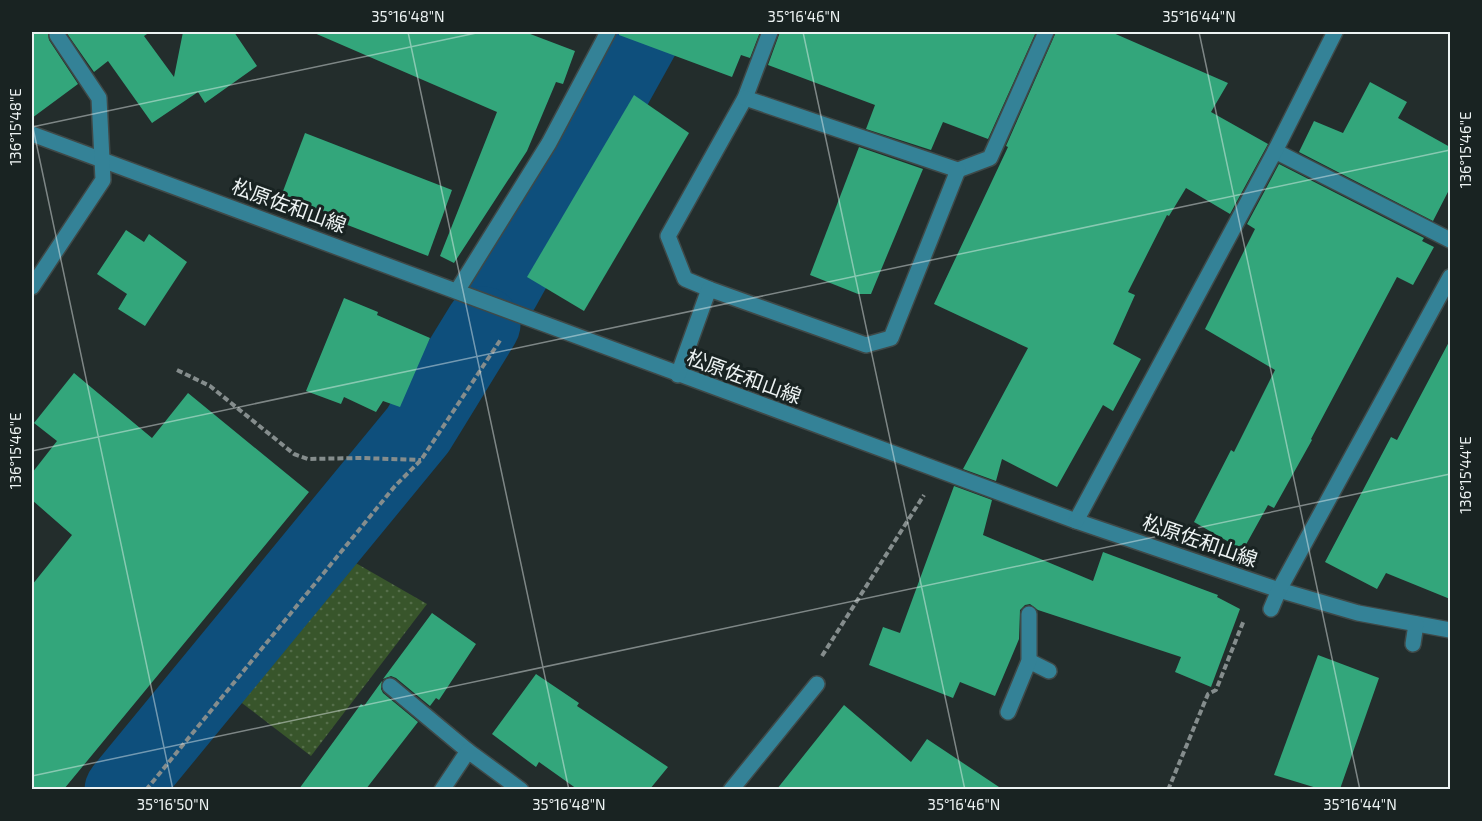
<svg xmlns="http://www.w3.org/2000/svg" width="1482" height="821" font-family="'Exo 2','Noto Sans JP',sans-serif">
  <defs>
    <pattern id="grass-dots" width="8" height="8" patternUnits="userSpaceOnUse" patternTransform="scale(1.5)"><rect width="8" height="8" fill="#38552b"/><path d="M2 2h.1M6 6h.1" fill="none" stroke="#556e4a" stroke-width="1.8" stroke-linecap="round"/></pattern>
  </defs>
  <rect width="100%" height="100%" fill="#232d2c"/>
  <path fill="url(#grass-dots)" d="M 347,558 L 427,604 L 311,756 L 234,697 Z"/>
  <g fill="none" stroke-linecap="round" stroke-linejoin="round">
    <g stroke="#0e4f7c" stroke-width="75">
      <path d="M 502,290 L 645,32"/>
      <path d="M 122,790 L 418,430 L 483,324"/>
    </g>
  </g>
  <g fill="#33a67b">
    <path d="M 32,32 L 48,32 L 49,40 L 78,84 L 32,118 Z"/>
    <path d="M 66,32 L 150,32 L 144,36 L 174,77 L 183,32 L 234,32 L 257,66 L 205,103 L 198,92 L 152,123 L 108,61 L 94,72 Z"/>
    <path d="M 312,32 L 525,32 L 575,51 L 563,84 L 556,82 L 527,151 L 454,263 L 440,256 L 497,112 Z"/>
    <path d="M 619,32 L 760,32 L 750,58 L 741,55 L 732,77 L 619,35 Z"/>
    <path d="M 780,32 L 1036,32 L 988,139 L 943,122 L 931,150 L 866,129 L 875,105 L 768,65 Z"/>
    <path d="M 1056,32 L 1111,32 L 1228,83 L 1211,112 L 1268,144 L 1230,214 L 1186,188 L 1169,216 L 1167,215 L 1128,292 L 1135,295 L 1113,344 L 1141,359 L 1113,411 L 1103,405 L 1057,487 L 1002,459 L 996,481 L 963,469 L 1028,348 L 934,304 L 1008,147 L 1006,146 Z"/>
    <path d="M 1370,82 L 1407,102 L 1398,118 L 1450,147 L 1450,188 L 1433,221 L 1299,152 L 1314,121 L 1343,133 Z"/>
    <path d="M 634,95 L 689,133 L 584,311 L 527,277 Z"/>
    <path d="M 305,133 L 452,190 L 428,256 L 280,199 Z"/>
    <path d="M 859,147 L 923,169 L 871,294 L 858,294 L 810,275 Z"/>
    <path d="M 1279,164 L 1424,238 L 1422,241 L 1434,247 L 1413,285 L 1397,277 L 1311,439 L 1312,440 L 1274,508 L 1268,505 L 1243,550 L 1194,522 L 1231,450 L 1234,452 L 1275,370 L 1205,329 L 1255,229 L 1247,224 Z"/>
    <path d="M 126,230 L 144,242 L 149,234 L 187,262 L 145,326 L 118,309 L 127,294 L 97,274 Z"/>
    <path d="M 344,298 L 378,312 L 377,315 L 430,338 L 400,407 L 383,401 L 376,412 L 344,397 L 341,404 L 306,391 Z"/>
    <path d="M 1450,340 L 1450,599 L 1386,573 L 1377,589 L 1325,562 L 1391,437 L 1397,440 Z"/>
    <path d="M 74,373 L 152,438 L 188,393 L 309,492 L 64,789 L 32,789 L 32,585 L 72,535 L 32,500 L 32,473 L 57,441 L 34,423 Z"/>
    <path d="M 954,486 L 992,500 L 983,535 L 1093,581 L 1103,552 L 1218,595 L 1217,597 L 1240,609 L 1211,687 L 1175,672 L 1181,657 L 1038,610 L 1030,604 L 1025,605 L 1020,610 L 1019,639 L 995,696 L 960,682 L 953,698 L 869,665 L 883,627 L 900,633 Z"/>
    <path d="M 432,613 L 476,644 L 439,700 L 436,698 L 430,706 L 396,678 L 391,676 L 383,679 Z"/>
    <path d="M 1318,655 L 1379,678 L 1340,789 L 1320,789 L 1274,775 Z"/>
    <path d="M 536,674 L 579,703 L 577,706 L 668,767 L 650,789 L 577,789 L 539,762 L 536,767 L 492,734 Z"/>
    <path d="M 382,681 L 381,689 L 383,693 L 418,722 L 366,789 L 299,789 L 361,704 L 364,706 Z"/>
    <path d="M 844,705 L 911,762 L 927,739 L 1002,789 L 777,789 Z"/>
  </g>
  <g fill="none" stroke-linecap="round" stroke-linejoin="round">
    <defs>
      <g id="minor">
        <path d="M 32,134 L 1076,521 L 1279,590 L 1358,613 L 1450,630"/>
        <path d="M 1275,151 L 1450,240"/>
        <path d="M 958,170 L 990,158 L 1046,32"/>
        <path d="M 32,287 L 103,180 L 99,98 L 57,35"/>
        <path d="M 709,289 L 685,279 L 668,236 L 745,98 L 770,32"/>
        <path d="M 457,291 L 549,143 L 608,32"/>
        <path d="M 678,375 L 709,289 L 866,345 L 891,338 L 958,170 L 745,98"/>
        <path d="M 1076,521 L 1275,151 L 1335,32"/>
        <path d="M 1271,609 L 1279,590 L 1450,277"/>
        <path d="M 1413,644 L 1416,624"/>
        <path d="M 1029,661 L 1049,671"/>
        <path d="M 390,686 L 468,751"/>
        <path d="M 1008,712 L 1029,661 L 1029,614"/>
        <path d="M 442,790 L 468,751 L 521,790"/>
        <path d="M 731,790 L 817,684"/>
      </g>
    </defs>
    <use href="#minor" stroke="#3f4948" stroke-width="18"/>
    <g stroke="#858d8d" stroke-width="4" stroke-dasharray="6 3" stroke-linecap="butt">
      <path d="M 177,370 L 210,386 L 294,454 L 308,459 L 362,458 L 421,460"/>
      <path d="M 822,656 L 924,495"/>
      <path d="M 146,790 L 395,486 L 421,460 L 501,339"/>
      <path d="M 1168,790 L 1208,694 L 1216,690 L 1244,620"/>
    </g>
    <use href="#minor" stroke="#348297" stroke-width="15"/>
  </g>
  <path fill="none" stroke="#edf3f3" stroke-width="1.5" stroke-opacity="0.45" d="M 408,32 L 569,790M 803,32 L 965,790M 1199,32 L 1360,790M 32,123 L 173,790M 32,127 L 481,32M 32,451 L 1450,150M 32,776 L 1450,474"/>
  <g text-anchor="middle" stroke-width="6" stroke-linejoin="round" paint-order="stroke">
    <g font-size="20" fill="#edf3f3" stroke="#192322">
      <text transform="translate(289 206) rotate(20)" y="7">松原佐和山線</text>
      <text transform="translate(744 377) rotate(20)" y="7">松原佐和山線</text>
      <text transform="translate(1200 541) rotate(19)" y="7">松原佐和山線</text>
    </g>
  </g>
  <rect width="1482" height="821" fill="none" stroke="#192322" stroke-width="66"/>
  <rect x="33" y="33" width="1416" height="755" fill="none" stroke="#edf3f3" stroke-width="2"/>
  <g font-size="15" text-anchor="middle" fill="#edf3f3">
    <text x="408" y="22">35°16'48"N</text>
    <text x="804" y="22">35°16'46"N</text>
    <text x="1199" y="22">35°16'44"N</text>
    <text transform="translate(16 127) rotate(-90)" y="5">136°15'48"E</text>
    <text transform="translate(1466 150) rotate(-90)" y="5">136°15'46"E</text>
    <text transform="translate(16 451) rotate(-90)" y="5">136°15'46"E</text>
    <text transform="translate(1466 475) rotate(-90)" y="5">136°15'44"E</text>
    <text x="173" y="810">35°16'50"N</text>
    <text x="569" y="810">35°16'48"N</text>
    <text x="964" y="810">35°16'46"N</text>
    <text x="1360" y="810">35°16'44"N</text>
  </g>
</svg>
